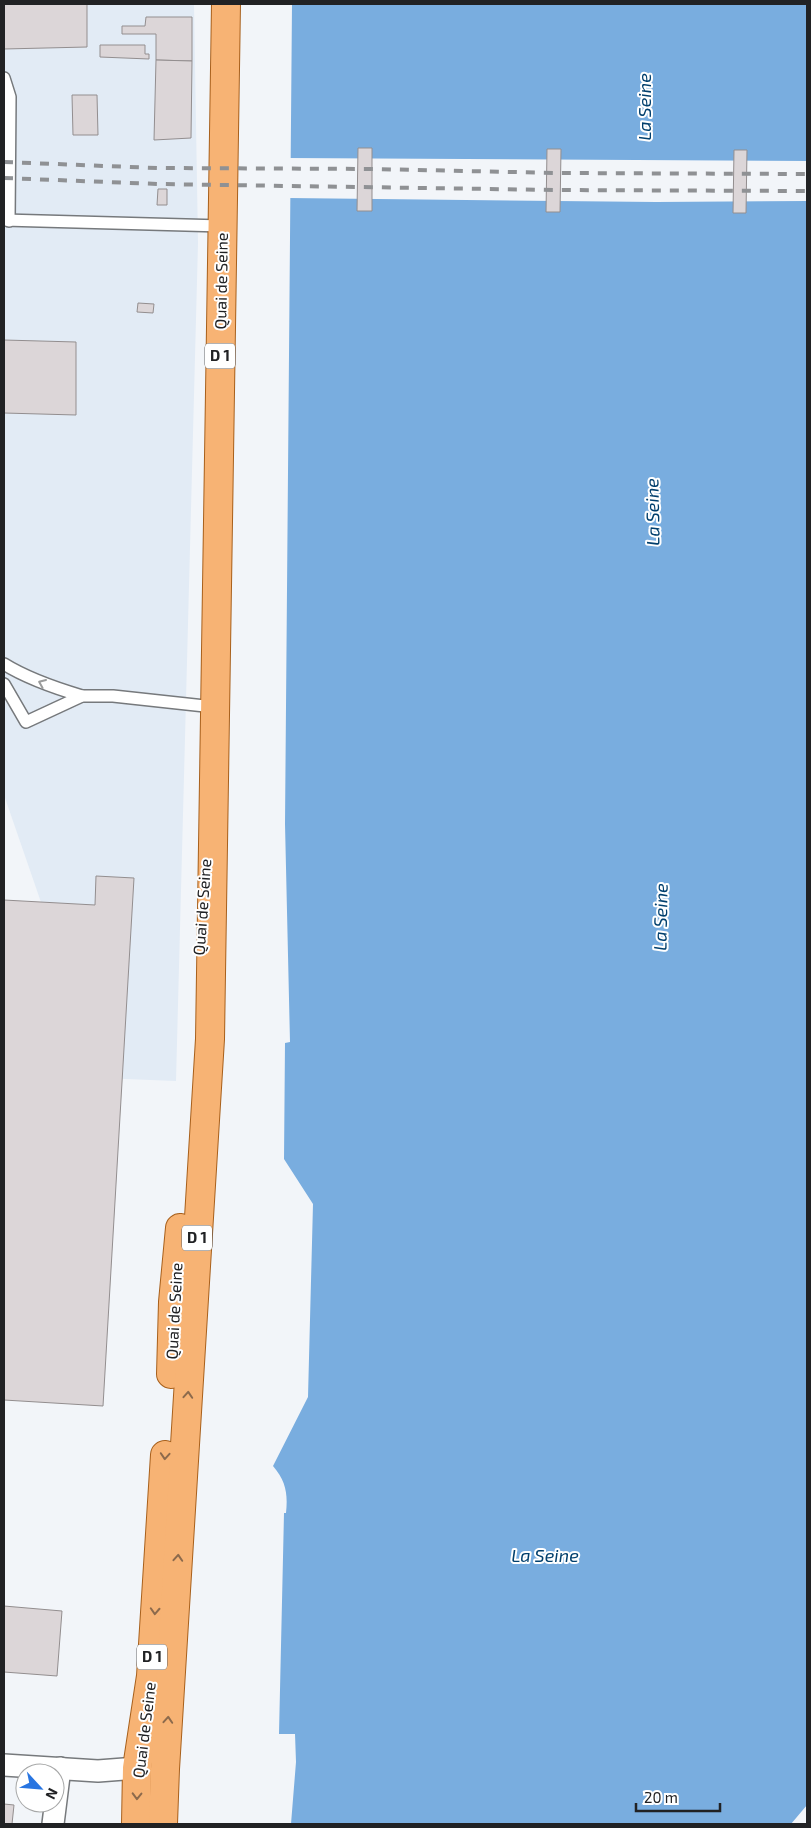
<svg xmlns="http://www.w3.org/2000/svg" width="811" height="1828" font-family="'Exo 2',sans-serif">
  <rect width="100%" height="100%" fill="#f2f5f9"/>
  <path fill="#e2ebf5" d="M 4,4 L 194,4 L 198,243 L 176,1081 L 74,1077 L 53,937 L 4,795 Z"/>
  <path fill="#79addf" d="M 292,4 L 807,4 L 807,1805 L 791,1824 L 291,1824 L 296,1762 L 295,1734 L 279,1734 L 284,1513 L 286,1513 C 288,1494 286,1481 273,1466 L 308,1397 L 313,1204 L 284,1159 L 285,1043 L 290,1042 L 285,824 Z"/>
  <path fill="#f2f5f9" d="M 288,158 L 807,161 L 807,201 L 656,202 L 288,198 Z"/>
  <g fill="#dcd6d8" stroke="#938e8f">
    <path d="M 4,4 L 87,4 L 87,47 L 4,49 Z"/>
    <path d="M 146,17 L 192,17 L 192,61 L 156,60 L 156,34 L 122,34 L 122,26 L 145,26 Z"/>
    <path d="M 100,45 L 145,45 L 145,54 L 149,54 L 149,59 L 100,57 Z"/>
    <path d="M 156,60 L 192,61 L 191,138 L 154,140 Z"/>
    <path d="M 72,95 L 97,95 L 98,135 L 73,135 Z"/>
    <path d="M 358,148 L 372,148 L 372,211 L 357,211 Z"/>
    <path d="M 547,149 L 561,149 L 560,212 L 546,212 Z"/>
    <path d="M 734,150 L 747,150 L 746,213 L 733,213 Z"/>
    <path d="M 158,189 L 167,189 L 167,205 L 157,205 Z"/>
    <path d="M 138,303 L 154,304 L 153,313 L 137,312 Z"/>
    <path d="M 4,340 L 76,342 L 76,415 L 4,413 Z"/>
    <path d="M 96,876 L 134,878 L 103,1406 L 4,1400 L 4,900 L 95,905 Z"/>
    <path d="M 4,1606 L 62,1611 L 57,1676 L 4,1672 Z"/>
    <path d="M 4,1804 L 14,1805 L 12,1824 L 4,1824 Z"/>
  </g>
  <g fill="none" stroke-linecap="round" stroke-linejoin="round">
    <defs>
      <g id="lane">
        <path d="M 4,78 L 10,97 L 9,221"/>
        <path d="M 4,220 L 222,226"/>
        <path d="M 4,664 C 28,679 55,688 82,696"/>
        <path d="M 4,684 L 26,722 L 82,696 L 113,696 L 214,707"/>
      </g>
      <g id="street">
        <path d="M 4,1765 L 98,1771 L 137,1768"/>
        <path d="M 53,1824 L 60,1768"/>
      </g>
      <g id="primary">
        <path d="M 171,1374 L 173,1302 L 180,1228"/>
        <path d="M 136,1824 L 137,1768 L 151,1676 L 165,1455"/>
        <path d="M 163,1824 L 165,1769 L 210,1039 L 226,4"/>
      </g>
    </defs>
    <use href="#lane" stroke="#76797c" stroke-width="14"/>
    <use href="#street" stroke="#76797c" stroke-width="24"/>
    <use href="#primary" stroke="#a8601c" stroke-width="30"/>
    <use href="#lane" stroke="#fff" stroke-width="11"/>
    <use href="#street" stroke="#fff" stroke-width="21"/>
    <use href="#primary" stroke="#f7b374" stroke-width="28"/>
    <g stroke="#8f9194" stroke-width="4" stroke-dasharray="9 9" stroke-linecap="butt">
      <path d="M 4,162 L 157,168 L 373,169 L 558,173 L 807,174"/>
      <path d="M 4,178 L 158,184 L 556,190 L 807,191"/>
    </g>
  </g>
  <defs><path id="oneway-chevron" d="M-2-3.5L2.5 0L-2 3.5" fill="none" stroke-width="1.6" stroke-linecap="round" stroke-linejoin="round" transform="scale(1.25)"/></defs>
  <use stroke="#9b9c9c" href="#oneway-chevron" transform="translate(42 683) rotate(-157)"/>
  <g stroke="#8c6a4c">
    <use href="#oneway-chevron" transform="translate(188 1395) rotate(-86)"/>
    <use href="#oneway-chevron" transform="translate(165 1456) rotate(94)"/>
    <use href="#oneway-chevron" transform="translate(178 1558) rotate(-86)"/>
    <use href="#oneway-chevron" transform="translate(155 1611) rotate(93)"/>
    <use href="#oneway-chevron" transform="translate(168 1720) rotate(-86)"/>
    <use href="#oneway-chevron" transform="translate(137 1796) rotate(91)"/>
  </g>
  <g text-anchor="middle" stroke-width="4" stroke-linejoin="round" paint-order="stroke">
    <g fill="#fff" stroke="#646466" stroke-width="1">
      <rect x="205" y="343.5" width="30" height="25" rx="4"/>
      <rect x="182" y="1225.5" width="30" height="25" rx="4"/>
      <rect x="137" y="1644.5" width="30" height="25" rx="4"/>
    </g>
    <g font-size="15" font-weight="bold" fill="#212224">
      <text x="220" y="361">D 1</text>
      <text x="197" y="1243">D 1</text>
      <text x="152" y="1662">D 1</text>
    </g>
    <g font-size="16" fill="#212224" stroke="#fff">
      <text transform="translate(221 281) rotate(-89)" y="6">Quai de Seine</text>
      <text transform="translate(202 907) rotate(-86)" y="6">Quai de Seine</text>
      <text transform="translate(174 1311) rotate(-87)" y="6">Quai de Seine</text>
      <text transform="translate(144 1730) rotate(-83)" y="6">Quai de Seine</text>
    </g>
    <g font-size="18" font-style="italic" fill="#013f6d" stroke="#fff">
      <text transform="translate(645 107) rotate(-90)" y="6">La Seine</text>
      <text transform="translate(653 512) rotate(-91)" y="6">La Seine</text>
      <text transform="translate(661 917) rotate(-89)" y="6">La Seine</text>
      <text x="545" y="1562">La Seine</text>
    </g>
  </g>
  <rect width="811" height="1828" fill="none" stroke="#212224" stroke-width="10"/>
  <g transform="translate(40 1788) rotate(116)"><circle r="24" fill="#ffffff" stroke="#a6a7a7"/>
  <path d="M0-4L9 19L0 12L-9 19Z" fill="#2875e1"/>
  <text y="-8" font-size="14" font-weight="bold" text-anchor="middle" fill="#212224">N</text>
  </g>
  <path d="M636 1803v8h84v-8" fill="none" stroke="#212224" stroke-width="2.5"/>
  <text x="644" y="1803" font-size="15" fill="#212224" stroke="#ffffff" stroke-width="4" paint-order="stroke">20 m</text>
</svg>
